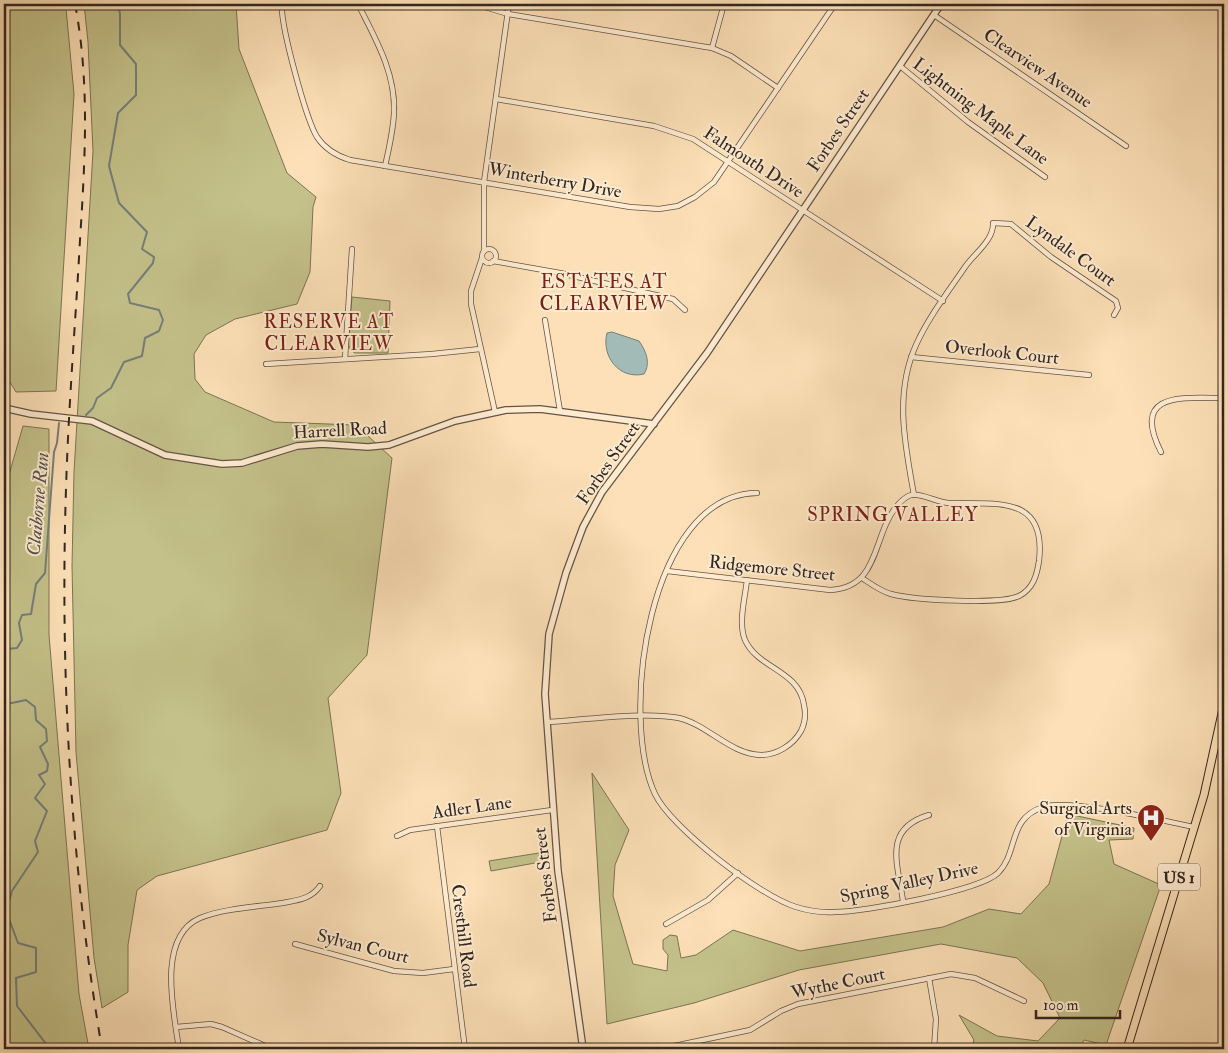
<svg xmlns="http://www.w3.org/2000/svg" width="1228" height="1053" font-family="'IM FELL Double Pica',serif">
  <rect width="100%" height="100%" fill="#fde0b7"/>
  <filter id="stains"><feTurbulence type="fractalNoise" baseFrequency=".004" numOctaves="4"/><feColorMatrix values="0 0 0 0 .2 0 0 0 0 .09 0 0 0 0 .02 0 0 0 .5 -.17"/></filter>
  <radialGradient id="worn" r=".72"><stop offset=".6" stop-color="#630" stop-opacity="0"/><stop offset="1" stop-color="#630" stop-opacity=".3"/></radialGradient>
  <g fill="#c4c18a" stroke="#7b7455">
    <path d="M 4,4 L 65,4 L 66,8 L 74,94 L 56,391 L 16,392 L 4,372 Z"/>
    <path d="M 84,4 L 236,4 L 239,49 L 287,173 L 316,197 L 313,207 L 310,272 L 297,304 L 235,319 L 206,335 L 194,354 L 195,379 L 205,392 L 274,422 L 356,425 L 392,458 L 367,655 L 328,698 L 341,793 L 327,830 L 157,876 L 137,890 L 128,945 L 128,992 L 102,1008 L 94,958 L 76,752 L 72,566 L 74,472 L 93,151 L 88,42 Z"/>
    <path d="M 352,297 L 390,301 L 388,353 L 355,353 L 350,350 L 348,344 Z"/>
    <path d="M 23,426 L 49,429 L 49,635 L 79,994 L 89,1049 L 4,1049 L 4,492 Z"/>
    <path d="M 592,773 L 629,830 L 615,865 L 613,896 L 633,964 L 667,971 L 668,955 L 663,949 L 663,940 L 670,935 L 677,936 L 681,958 L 696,955 L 733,930 L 800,951 L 943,927 L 989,909 L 1021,914 L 1049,884 L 1068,814 L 1134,828 L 1133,839 L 1109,840 L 1114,864 L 1161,885 L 1106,1045 L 1084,1040 L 1079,1049 L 971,1049 L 974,1040 L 959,1015 L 997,1036 L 1038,1041 L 1060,1018 L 1043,983 L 1017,958 L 941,944 L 799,970 L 694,1003 L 607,1024 Z"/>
    <path d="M 545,852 L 546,861 L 491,871 L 489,861 Z"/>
  </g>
  <path fill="#a2bbb7" stroke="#757f7b" d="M 612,332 L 639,341 C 646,351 651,363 644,374 C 619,380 601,356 607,333 Z"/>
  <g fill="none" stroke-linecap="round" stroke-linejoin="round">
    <g stroke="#757f7b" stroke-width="2">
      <path d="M 86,415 L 93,408 L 97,398 L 111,388 L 124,362 L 142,356 L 145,338 L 159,331 L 163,320 L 159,310 L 130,303 L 128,294 L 153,263 L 154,257 L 142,249 L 147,232 L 119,203 L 109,166 L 118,113 L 136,95 L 136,64 L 120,45 L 120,14 L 118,4"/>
      <path d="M 4,655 L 7,649 L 17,648 L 22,640 L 19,623 L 22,615 L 31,614 L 36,584 L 45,573 L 54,452 L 57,443 L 59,423"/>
      <path d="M 4,694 L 7,704 L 26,700 L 35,707 L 36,720 L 46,729 L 47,741 L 40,747 L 48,764 L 47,771 L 39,775 L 45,784 L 35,798 L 47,811 L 35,841 L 38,852 L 12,891 L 6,911 L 18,943 L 36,948 L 36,972 L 16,978 L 17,1006 L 50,1049"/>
    </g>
    <defs>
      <g id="minor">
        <path d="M 282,4 C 280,24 306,119 317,137 C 325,149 337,156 350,160 L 630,207 L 659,209 L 678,206 L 695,197 L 714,182 L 835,4"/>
        <path d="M 358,4 C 375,38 396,73 394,113 C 393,131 389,149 385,166"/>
        <path d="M 475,4 L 508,14 L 712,48 L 731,56 L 778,88"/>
        <path d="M 934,15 L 1126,146"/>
        <path d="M 712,48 L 724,4"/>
        <path d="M 900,66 L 968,122 L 1045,177"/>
        <path d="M 496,99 L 654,126 L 693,139 L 943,301"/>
        <circle cx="489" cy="256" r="7"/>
        <path d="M 484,251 L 484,182 L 509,4"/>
        <path d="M 482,258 L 471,291 L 471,304 L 495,412"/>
        <path d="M 493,261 L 560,273 L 673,299 L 685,310"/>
        <path d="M 545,320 L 560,411"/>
        <path d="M 911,357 L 1089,375"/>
        <path d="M 345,359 L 352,249"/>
        <path d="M 266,364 L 432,354 L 480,349"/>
        <path d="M 1161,452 C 1130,391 1183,398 1224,398"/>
        <path d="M 757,493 C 648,494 619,717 655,794 C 671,828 760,896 796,907 C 809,911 822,913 835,912 C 863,912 979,891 998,873 C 1019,852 1007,819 1043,807 C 1070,798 1163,821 1194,827"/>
        <path d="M 914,495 C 905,445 894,394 916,345 C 928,318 948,292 965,267 C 974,254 994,240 993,223 L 1011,224 L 1051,257 L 1116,301 L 1118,308 L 1114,315"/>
        <path d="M 667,571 L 830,590 C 880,588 872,537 896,507 C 900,502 905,497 911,495 C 922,493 936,502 948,503 C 994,505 1047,493 1039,561 C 1037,575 1033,589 1019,596 C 1000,605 913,600 891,594 C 880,591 871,584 862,578"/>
        <path d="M 547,722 C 583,720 645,711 679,718 C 708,725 730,754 761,755 C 777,755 793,745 801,731 C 805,723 806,714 804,705 C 799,670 758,669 745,640 C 738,623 745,598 747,580"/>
        <path d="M 437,826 L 465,1049"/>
        <path d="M 397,836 L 410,830 L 552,810"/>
        <path d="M 903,901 C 898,864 882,829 929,815"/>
        <path d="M 666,924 L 708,900 L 738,873"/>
        <path d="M 295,944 L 394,971 L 423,973 L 454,969"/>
        <path d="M 929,978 L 936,1019 L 934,1049"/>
        <path d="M 176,1027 L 211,1024 L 222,1027 L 272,1049"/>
        <path d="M 179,1049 C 174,1013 156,937 200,918 C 225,908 257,907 283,903 C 298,900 311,899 320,886"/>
        <path d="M 660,1049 L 750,1030 L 781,1011 L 798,1004 L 951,974 L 975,978 L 1024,1001"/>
      </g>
      <g id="tertiary">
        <path d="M 4,408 L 31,414 L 92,421 L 165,455 L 222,464 L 242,463 L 297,446 L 322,444 L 368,447 L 389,445 L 455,421 L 506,410 L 540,409 L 654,424"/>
        <path d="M 583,1049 L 558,871 L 545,694 L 549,634 L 566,573 L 583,527 L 602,492 L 707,353 L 941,4"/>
      </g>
      <path id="primary" d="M 1127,1049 L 1204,795 L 1224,704"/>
    </defs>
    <use href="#minor" stroke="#655446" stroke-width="6"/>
    <use href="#tertiary" stroke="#655446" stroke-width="8"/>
    <use href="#primary" stroke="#322620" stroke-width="9"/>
    <use href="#minor" stroke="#feebd0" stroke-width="4.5"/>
    <use href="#tertiary" stroke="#feebd0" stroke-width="5.5"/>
    <use href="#primary" stroke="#fde0b7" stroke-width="7"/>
    <path stroke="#322620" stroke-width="2" stroke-dasharray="9 9" stroke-linecap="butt" d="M 75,4 C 90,82 85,161 80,240 C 76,314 70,387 67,461 C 59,657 69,855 102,1049"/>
  </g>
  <defs>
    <symbol id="hospital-pin" viewBox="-11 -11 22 30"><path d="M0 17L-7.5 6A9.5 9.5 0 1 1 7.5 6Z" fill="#8f2418" stroke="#feebd0"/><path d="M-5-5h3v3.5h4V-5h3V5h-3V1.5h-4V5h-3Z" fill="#fff"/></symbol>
  </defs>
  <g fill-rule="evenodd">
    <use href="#hospital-pin" x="1135" y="802" width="32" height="43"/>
  </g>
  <g text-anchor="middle" stroke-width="4" stroke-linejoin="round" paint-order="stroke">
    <rect fill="#feebd0" stroke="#6f6155" stroke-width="1" x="1158" y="863.5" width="42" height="27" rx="4"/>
    <g font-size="16" font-weight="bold" fill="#322620">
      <text x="1179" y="883">US 1</text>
    </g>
    <g font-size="18" fill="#322620" stroke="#feebd0">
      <text transform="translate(1038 68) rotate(34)" y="6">Clearview Avenue</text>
      <text transform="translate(981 111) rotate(37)" y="6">Lightning Maple Lane</text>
      <text transform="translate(838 130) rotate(-56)" y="6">Forbes Street</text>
      <text transform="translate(754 162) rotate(33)" y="6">Falmouth Drive</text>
      <text transform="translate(555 180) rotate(10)" y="6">Winterberry Drive</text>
      <text transform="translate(1071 251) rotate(36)" y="6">Lyndale Court</text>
      <text transform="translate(1002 352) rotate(6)" y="6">Overlook Court</text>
      <text transform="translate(340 430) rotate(-3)" y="6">Harrell Road</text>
      <text transform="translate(608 463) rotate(-55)" y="6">Forbes Street</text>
      <text transform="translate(772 568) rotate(6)" y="6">Ridgemore Street</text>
      <text transform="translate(472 807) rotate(-8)" y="6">Adler Lane</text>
      <text transform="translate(545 875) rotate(-97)" y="6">Forbes Street</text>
      <text transform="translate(909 882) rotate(-12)" y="6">Spring Valley Drive</text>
      <text transform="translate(464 936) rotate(83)" y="6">Cresthill Road</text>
      <text transform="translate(363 946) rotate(14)" y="6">Sylvan Court</text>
      <text transform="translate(838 983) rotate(-12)" y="6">Wythe Court</text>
    </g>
    <g font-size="18" fill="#322620" stroke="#feebd0" text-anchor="end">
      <text x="1132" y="814">Surgical Arts<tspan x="1132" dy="21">of Virginia</tspan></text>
    </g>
    <g font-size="19" letter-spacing="1" fill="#7a1f14" stroke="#feebd0">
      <text x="604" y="288">ESTATES AT<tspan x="604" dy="22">CLEARVIEW</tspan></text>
      <text x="329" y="328">RESERVE AT<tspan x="329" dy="22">CLEARVIEW</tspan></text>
      <text x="893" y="521">SPRING VALLEY</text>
    </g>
    <g font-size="19" font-style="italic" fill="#54534d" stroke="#feebd0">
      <text transform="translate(37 504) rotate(-85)" y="7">Claiborne Run</text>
    </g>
  </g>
  <rect width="1228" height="1053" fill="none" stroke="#fde0b7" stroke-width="20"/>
  <rect x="5" y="5" width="1218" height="1043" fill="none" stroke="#322620" stroke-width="2.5"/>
  <rect x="10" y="10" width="1208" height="1033" fill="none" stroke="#322620"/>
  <path d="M1036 1010v8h84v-8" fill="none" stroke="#322620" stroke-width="2.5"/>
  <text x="1043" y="1010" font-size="15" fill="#322620" stroke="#feebd0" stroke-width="4" paint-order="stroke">100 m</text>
  <rect width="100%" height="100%" filter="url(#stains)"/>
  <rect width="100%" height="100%" fill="url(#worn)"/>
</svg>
